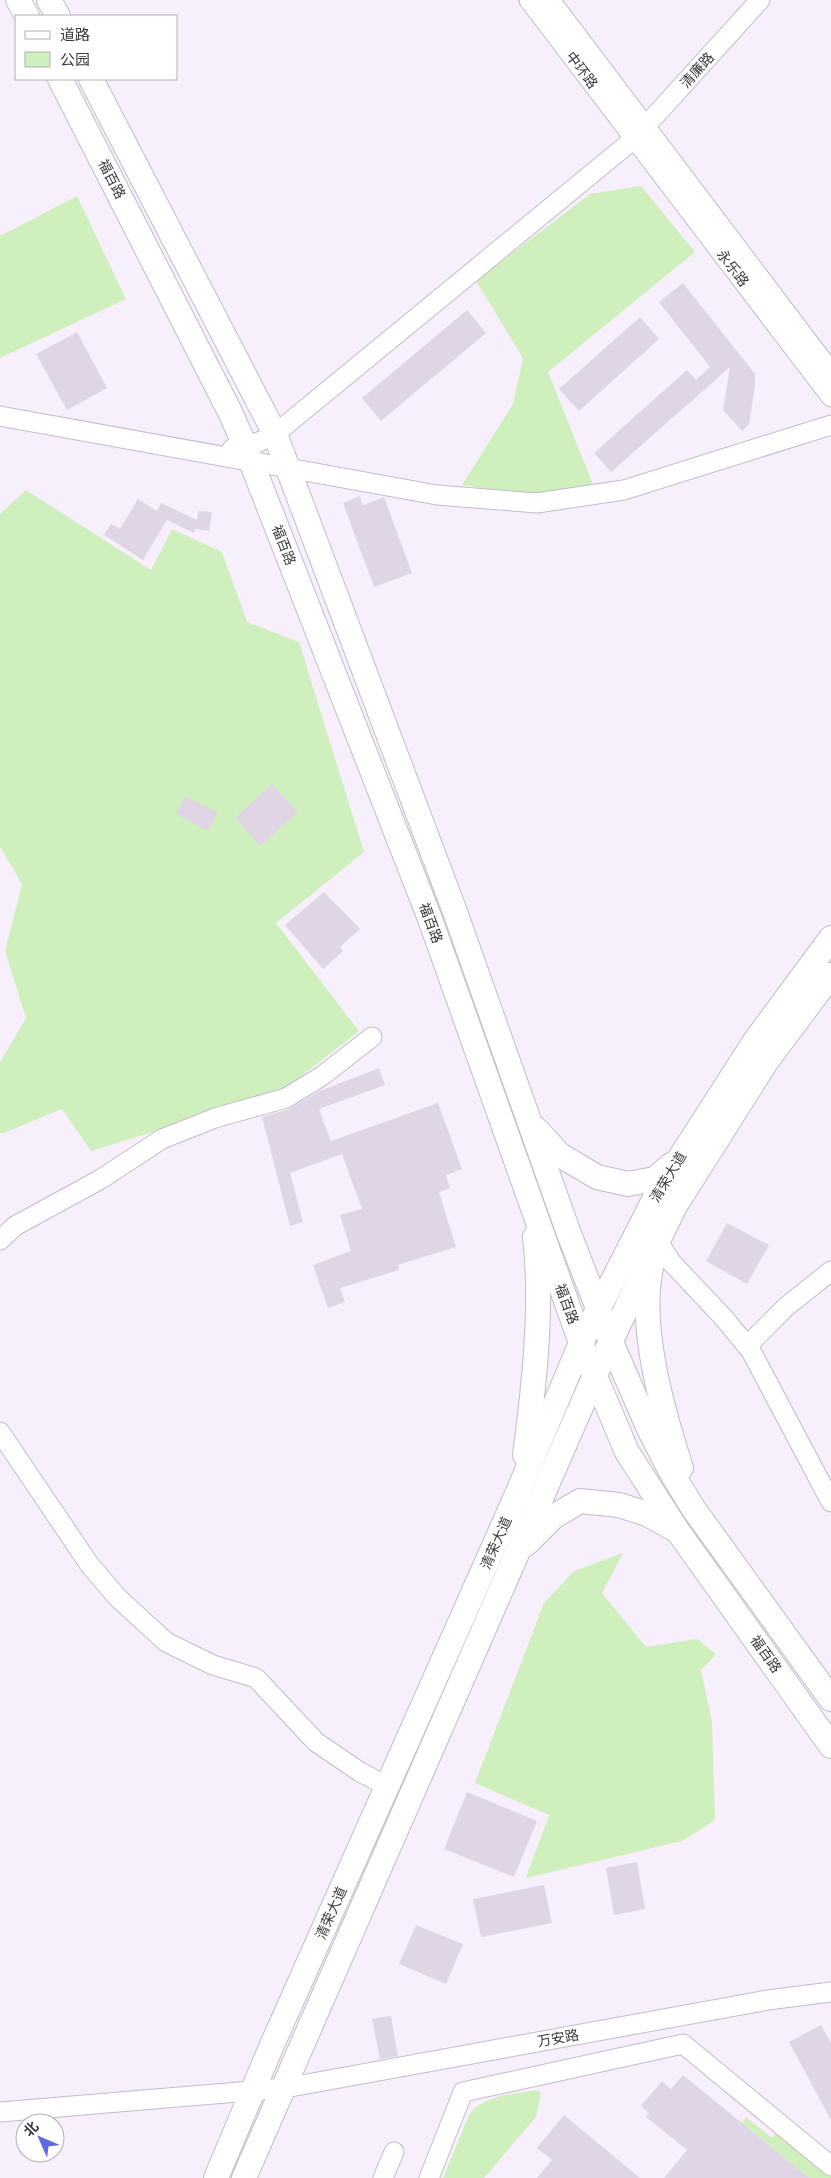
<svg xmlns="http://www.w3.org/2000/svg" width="831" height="2178" font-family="'Varela Round','Noto Sans SC',sans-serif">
  <rect width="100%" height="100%" fill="#f8effd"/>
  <g fill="#cfefbc">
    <path d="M 641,186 L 695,252 L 548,372 L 594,487 L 528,494 L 462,485 L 513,404 L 523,358 L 476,281 L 590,194 Z"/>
    <path d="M 77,196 L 126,299 L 0,358 L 0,236 Z"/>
    <path d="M 26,490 L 151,570 L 172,529 L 222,552 L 247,622 L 299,642 L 364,852 L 276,923 L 359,1031 L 281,1092 L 91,1151 L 62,1109 L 1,1134 L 0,1132 L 0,1062 L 26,1018 L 5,951 L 22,884 L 0,847 L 0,514 Z"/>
    <path d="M 623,1553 L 602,1593 L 646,1647 L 697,1639 L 716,1654 L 701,1670 L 712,1722 L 715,1820 L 682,1841 L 526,1878 L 549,1815 L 475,1783 L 544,1603 L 574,1571 Z"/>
    <path d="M 536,2090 L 541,2093 L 536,2117 L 484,2178 L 443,2178 L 469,2115 C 484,2094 512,2095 536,2090 Z"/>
    <path d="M 746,2117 L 772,2138 L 778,2131 L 831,2175 L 831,2178 L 809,2178 L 742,2123 Z"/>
  </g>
  <g fill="#e0d5e5">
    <path d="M 683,283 L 755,374 L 755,386 L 749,424 L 742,431 L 723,410 L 730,367 L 611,472 L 594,453 L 687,370 L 696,380 L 710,367 L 659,302 Z"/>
    <path d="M 467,310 L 486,333 L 381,421 L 362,398 Z"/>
    <path d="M 640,317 L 659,339 L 579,411 L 559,389 Z"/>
    <path d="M 77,332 L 107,388 L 67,410 L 36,354 Z"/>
    <path d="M 360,496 L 363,505 L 384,497 L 412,573 L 374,587 L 343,503 Z"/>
    <path d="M 138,499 L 157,511 L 161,503 L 197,520 L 198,511 L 212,512 L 209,531 L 196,529 L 194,533 L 167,520 L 143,560 L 104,535 L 111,524 L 120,529 Z"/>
    <path d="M 272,784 L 298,812 L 260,846 L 235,818 Z"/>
    <path d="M 185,796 L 218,813 L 208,831 L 176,814 Z"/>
    <path d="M 324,892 L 360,929 L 340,947 L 343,951 L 323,969 L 285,925 Z"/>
    <path d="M 379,1068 L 385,1085 L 319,1109 L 331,1141 L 438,1103 L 462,1169 L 446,1175 L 450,1188 L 439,1192 L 456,1247 L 398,1265 L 399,1270 L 340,1288 L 345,1302 L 328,1308 L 313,1265 L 351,1251 L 340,1215 L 362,1209 L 342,1154 L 290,1173 L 303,1222 L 290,1226 L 262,1117 L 289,1109 L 320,1091 Z"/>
    <path d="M 727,1223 L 769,1245 L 747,1284 L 706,1261 Z"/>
    <path d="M 467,1792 L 537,1821 L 514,1877 L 444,1849 Z"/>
    <path d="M 637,1862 L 645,1909 L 614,1915 L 606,1868 Z"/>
    <path d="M 544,1885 L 552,1923 L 481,1937 L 473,1899 Z"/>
    <path d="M 416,1925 L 463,1944 L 446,1984 L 399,1964 Z"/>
    <path d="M 391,2016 L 398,2056 L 380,2059 L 372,2019 Z"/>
    <path d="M 821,2025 L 831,2043 L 831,2120 L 789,2042 Z"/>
    <path d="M 683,2075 L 742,2123 L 809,2178 L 664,2178 L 687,2150 L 646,2117 L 649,2113 L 641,2106 L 662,2081 L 671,2089 Z"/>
    <path d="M 564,2115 L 640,2178 L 537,2178 L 552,2160 L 537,2148 Z"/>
  </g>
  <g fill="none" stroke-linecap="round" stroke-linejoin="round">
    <defs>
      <g id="minor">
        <path d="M 529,0 L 831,397"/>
        <path d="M 550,0 L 831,372"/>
        <path d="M 0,416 L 437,495 L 537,503 L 624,490 L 831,425"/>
        <path d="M 232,449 L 259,442 L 275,434 L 634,139 L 760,0"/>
        <path d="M 0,1240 L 15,1226 L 101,1179 L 162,1139 L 215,1118 L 286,1098 L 322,1076 L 372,1037"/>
        <path d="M 658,1241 L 671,1262 L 723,1317 L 751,1351 L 831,1502"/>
        <path d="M 747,1346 L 787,1306 L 831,1271"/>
        <path d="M 0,1432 L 89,1564 L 117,1597 L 166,1642 L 213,1665 L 256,1678 L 316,1742 L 360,1772 L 387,1786"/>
        <path d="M 0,2112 L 285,2088 L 768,2000 L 831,1992"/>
        <path d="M 383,2178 L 394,2152"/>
        <path d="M 429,2178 L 463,2092 L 683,2044 L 831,2166"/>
      </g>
      <g id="major">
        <path d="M 18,0 L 27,16"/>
        <path d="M 49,0 L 58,16"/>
        <path d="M 60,79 L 231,414 L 245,446 L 430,919 L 581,1343 L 627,1452 L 677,1530 L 831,1746"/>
        <path d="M 91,79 L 275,434 L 454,909 L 568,1231 L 611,1342 L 649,1429 L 671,1472 L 693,1508 L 831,1699"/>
        <path d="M 536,1129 L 560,1155 L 597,1177 L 628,1184 L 655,1179 L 671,1165"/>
        <path d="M 651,1268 C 638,1326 663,1412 681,1468"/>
        <path d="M 525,1455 C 534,1387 543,1306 535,1237"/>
        <path d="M 526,1544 L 553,1517 L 580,1501 L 619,1505 L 647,1514 L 674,1529"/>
        <path d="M 216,2178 L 272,2045 L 518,1492 L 581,1343 L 658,1192 L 755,1041 L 831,938"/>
        <path d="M 244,2178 L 595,1375 L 658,1241 L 675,1206 L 766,1062 L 831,975"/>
      </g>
    </defs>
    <use href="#minor" stroke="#c5baca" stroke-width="21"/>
    <use href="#major" stroke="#c5baca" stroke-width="26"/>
    <use href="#minor" stroke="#fff" stroke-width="19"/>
    <use href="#major" stroke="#fff" stroke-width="24"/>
  </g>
  <g text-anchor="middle" stroke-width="4" stroke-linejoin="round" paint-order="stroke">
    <g font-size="14" fill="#3c373e" stroke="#fff">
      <text transform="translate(582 70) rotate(53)" y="5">中环路</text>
      <text transform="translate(697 70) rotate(-48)" y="5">清廉路</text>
      <text transform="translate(112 179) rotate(63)" y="5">福百路</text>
      <text transform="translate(733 268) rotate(53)" y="5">永乐路</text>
      <text transform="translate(284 545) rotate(69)" y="5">福百路</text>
      <text transform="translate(431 923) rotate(70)" y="5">福百路</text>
      <text transform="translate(668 1177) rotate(-59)" y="5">清荣大道</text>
      <text transform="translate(567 1304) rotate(70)" y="5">福百路</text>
      <text transform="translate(496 1543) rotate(-66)" y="5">清荣大道</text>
      <text transform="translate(766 1654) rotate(55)" y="5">福百路</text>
      <text transform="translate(331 1913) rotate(-66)" y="5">清荣大道</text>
      <text transform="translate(558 2038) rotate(-10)" y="5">万安路</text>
    </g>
  </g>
  <rect x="15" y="15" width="162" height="65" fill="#ffffff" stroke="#b1afb2"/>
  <rect x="25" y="31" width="25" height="8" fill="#ffffff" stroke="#b1afb2"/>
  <text x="60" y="40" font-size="15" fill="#3c373e">道路</text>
  <rect x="25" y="52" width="25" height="15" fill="#cfefbc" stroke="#b1afb2"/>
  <text x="60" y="65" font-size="15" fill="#3c373e">公园</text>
  <g transform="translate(40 2138) rotate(315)"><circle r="24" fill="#ffffff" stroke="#b1afb2"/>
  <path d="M0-4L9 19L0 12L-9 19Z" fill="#5f6ae1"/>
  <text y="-8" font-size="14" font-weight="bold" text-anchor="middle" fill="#3c373e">北</text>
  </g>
</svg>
